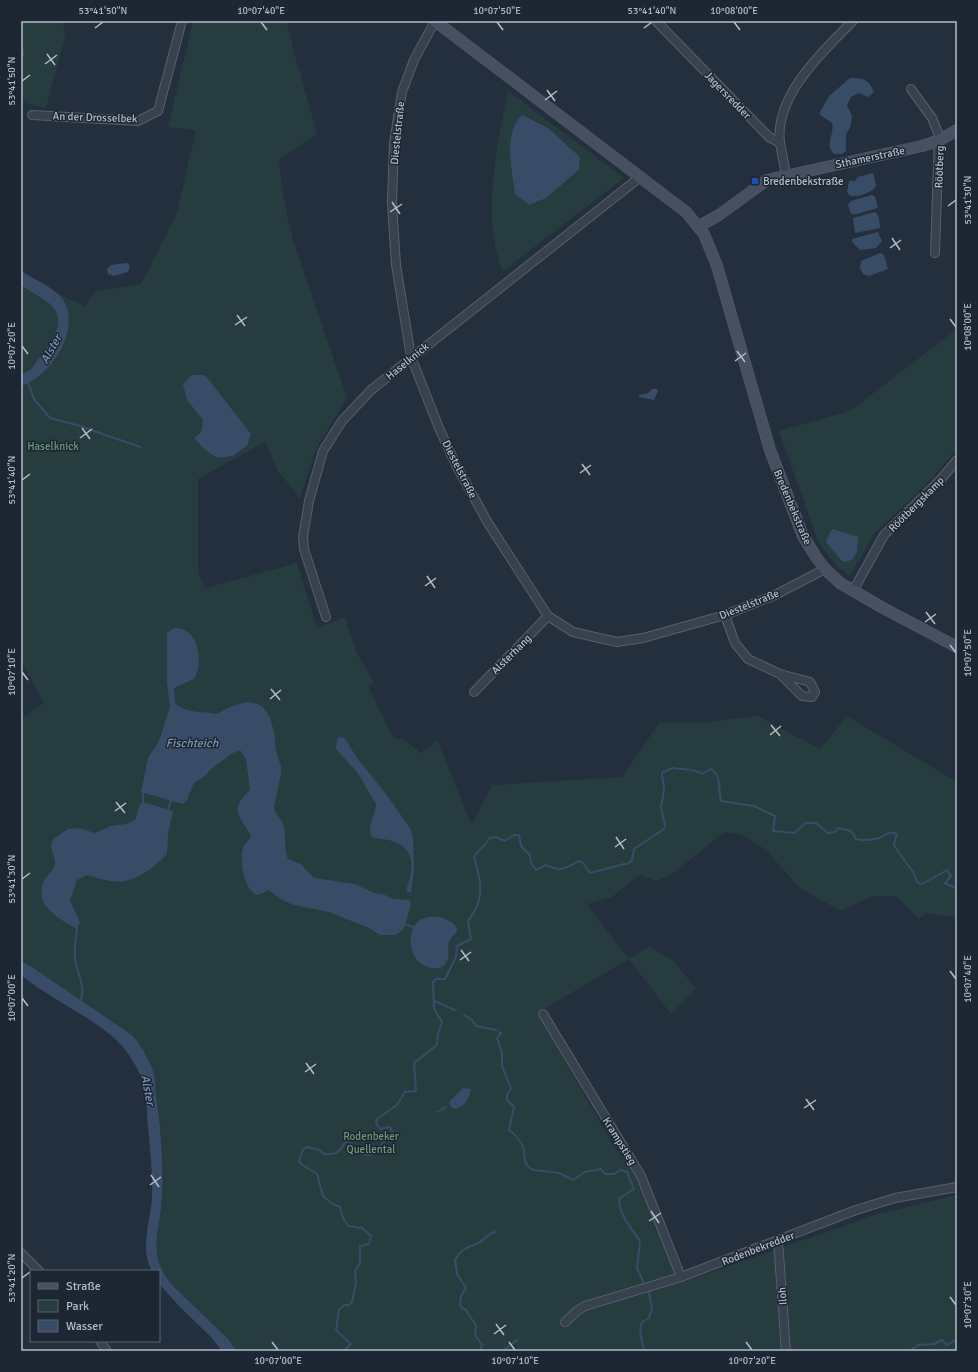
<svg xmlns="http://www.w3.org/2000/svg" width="978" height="1372" font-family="Signika,sans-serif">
  <rect width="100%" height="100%" fill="#242f3e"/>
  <g fill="#263c3f" fill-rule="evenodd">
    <path d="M 21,21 L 63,21 L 65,37 L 46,108 L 25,103 L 21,93 Z"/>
    <path d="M 193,21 L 287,21 L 292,45 L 317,134 L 279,160 L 284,201 L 293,240 L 347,398 L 316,449 L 300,498 L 278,471 L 265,442 L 198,479 L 198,572 L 205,588 L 297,563 L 317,628 L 345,617 L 356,651 L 374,683 L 368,686 L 391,733 L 395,738 L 403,739 L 421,753 L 437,740 L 472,825 L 492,785 L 622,777 L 660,722 L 700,723 L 758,716 L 820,749 L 847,716 L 957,782 L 957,918 L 926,913 L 919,919 L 896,896 L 872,896 L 840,911 L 799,887 L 765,849 L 741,834 L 724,832 L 676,871 L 657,881 L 639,875 L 612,897 L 587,904 L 629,959 L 649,947 L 673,960 L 696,989 L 671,1014 L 629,959 L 537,1013 L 617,1151 L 637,1173 L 676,1275 L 677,1284 L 878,1214 L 957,1195 L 957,1351 L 237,1351 C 215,1320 170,1297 157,1261 C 151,1243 160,1219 162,1201 C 166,1165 161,1130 156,1095 C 155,1087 156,1076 152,1068 C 147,1056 141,1045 132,1035 L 32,967 L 21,961 L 21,719 L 44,703 L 21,661 L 21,271 L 57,293 L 84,306 L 97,291 L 141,284 L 177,213 L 196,130 L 168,127 ZM 187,400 L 250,434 L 247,446 L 233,456 L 194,438 L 201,432 L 203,420 Z"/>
    <path d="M 508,91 L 624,178 L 502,272 C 499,260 494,246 493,233 C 489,185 498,138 508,91 ZM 534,120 L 560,138 L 580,157 L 579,170 L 546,198 Z"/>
    <path d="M 957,329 L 957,449 L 925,486 L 874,534 L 850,576 L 837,566 L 819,544 L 779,431 L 850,411 Z"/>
  </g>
  <g fill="#394c67">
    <path d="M 850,78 C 863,78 869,79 874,92 L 868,97 L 859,93 L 851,97 L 847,105 L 852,116 L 850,128 L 846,134 L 846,151 L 842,154 L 834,154 C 824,143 835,135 832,123 L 819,114 L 829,96 Z"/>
    <path d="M 522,115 L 548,128 L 580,157 L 579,170 L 546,198 L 529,205 L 515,194 C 512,169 503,134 522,115 Z"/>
    <path d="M 873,173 L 876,186 C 872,193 856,198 849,195 L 847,191 L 849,181 L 855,181 L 858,177 Z"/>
    <path d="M 872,195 L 875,197 L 878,207 L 877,208 L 857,214 L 851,214 L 848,205 L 851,201 Z"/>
    <path d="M 875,212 L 879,217 L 880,228 L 855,233 L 853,218 Z"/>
    <path d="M 878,232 L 882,241 L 876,248 L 860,250 L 852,242 L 852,239 Z"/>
    <path d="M 880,253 L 884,255 L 888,269 L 869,276 L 863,274 L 860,268 L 861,261 Z"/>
    <path d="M 127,263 L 130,266 L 128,272 L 113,276 L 108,274 L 107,269 L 111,265 Z"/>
    <path d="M 21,271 C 35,280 57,288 65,303 C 80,332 49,378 21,386 L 21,374 C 31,372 34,366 39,358 C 49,345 66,326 54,308 C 49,301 29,291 21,285 Z"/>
    <path d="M 192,375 L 205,375 L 251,434 L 247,446 L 233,456 L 217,458 L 204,449 L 194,438 L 201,432 L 203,420 L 187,400 L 183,384 Z"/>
    <path d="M 652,389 L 657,389 L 658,391 L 654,400 L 639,397 L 639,395 L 648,393 Z"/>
    <path d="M 833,529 L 858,537 L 857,552 L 852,560 L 843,562 L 826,542 L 829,534 Z"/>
    <path d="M 174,628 C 198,626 205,662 194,679 L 174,688 L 175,703 C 185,714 202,711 217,714 C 260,689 273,707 276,750 C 277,757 282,765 281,771 C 280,783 276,796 274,807 C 275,815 281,818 283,824 C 287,835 283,848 288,859 L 301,864 L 314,878 L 355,884 L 374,893 L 383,894 L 393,899 L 409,900 L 411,904 L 404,928 L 396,935 L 380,935 L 369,928 L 329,912 L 293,905 L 279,898 L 269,890 L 258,895 C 244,892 239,859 243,848 C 245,843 250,840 251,835 C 237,814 230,809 250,790 L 246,759 L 240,750 L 233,753 L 212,768 L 206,775 L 194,783 L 187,800 L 183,804 L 141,792 L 148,758 L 159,741 L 170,707 L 167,682 L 167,633 Z"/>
    <path d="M 340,737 L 344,738 L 348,743 L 357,758 L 386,794 L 410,828 L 413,838 L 414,870 L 411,893 L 406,891 C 413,869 418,848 389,840 C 384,839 379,839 373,838 C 365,828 376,815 376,804 L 357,772 L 336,749 L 337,739 Z"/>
    <path d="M 143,802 L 173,811 L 168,833 L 167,854 C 153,868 134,885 111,881 C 103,880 95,877 87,875 L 77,880 L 70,900 L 80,923 L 77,929 C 60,919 35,907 43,883 C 45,876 53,872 55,865 C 57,855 47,849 53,839 L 68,829 L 79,828 L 95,833 L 111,826 L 126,824 L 135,820 L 140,804 Z"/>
    <path d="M 441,917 L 453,923 L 458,929 C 456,934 451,937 449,942 C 446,948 451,956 446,963 C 439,974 420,966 415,957 C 411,951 410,942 411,936 C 414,919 424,916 441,917 Z"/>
    <path d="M 21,961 L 32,967 L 132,1035 C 141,1045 147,1056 152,1068 C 156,1076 155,1087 156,1095 C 161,1130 164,1163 162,1198 C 160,1234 146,1253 172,1285 L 228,1339 L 237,1351 L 222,1351 L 211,1337 L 179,1306 L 160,1285 L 159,1271 L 152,1271 C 139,1247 151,1221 152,1196 C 153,1168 149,1142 147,1114 C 146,1104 147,1090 143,1081 C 136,1064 126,1048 112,1036 C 84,1013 49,998 21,975 Z"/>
    <path d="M 463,1088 L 471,1089 C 470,1098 464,1107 455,1109 L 450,1106 L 449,1102 Z"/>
  </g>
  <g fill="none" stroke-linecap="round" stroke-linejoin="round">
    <g stroke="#394c67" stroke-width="2">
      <path d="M 21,39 L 23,55 L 21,59"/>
      <path d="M 28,383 L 34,399 L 50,418 L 80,426 L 140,447"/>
      <path d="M 143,794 L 143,802"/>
      <path d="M 168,809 L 171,801"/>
      <path d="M 405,924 L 413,927"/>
      <path d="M 77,929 C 76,938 74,948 75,958 C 76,971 87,988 80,1002"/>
      <path d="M 434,1001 L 455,1010"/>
      <path d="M 464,1015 L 472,1020 L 476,1026 L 496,1030"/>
      <path d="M 499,1032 L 501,1033 L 497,1038 L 502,1053 L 502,1066 L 511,1088 L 507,1095 L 507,1100 L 514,1107 L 509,1130 C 515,1134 523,1143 524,1151 C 525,1160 524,1166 534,1170 L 559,1173 L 573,1180 L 585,1172 L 601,1169 L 605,1174 L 614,1174 L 620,1170 L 627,1172 L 634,1189 L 620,1198 C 615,1209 634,1232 640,1241 L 637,1268 L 645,1286"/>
      <path d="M 437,1112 L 446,1107"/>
      <path d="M 344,1351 L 351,1344 L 336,1330 L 339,1310 L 344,1305 L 349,1305 L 352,1302 L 356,1283 L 355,1271 L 360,1263 L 360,1246 L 369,1244 L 371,1236 L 362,1228 L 348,1226 L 343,1218 L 340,1207 L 333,1204 L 323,1196 L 317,1174 L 301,1164 L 299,1161 L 303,1149 L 307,1147 L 320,1150 L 324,1154 C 337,1155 340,1152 345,1142 L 348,1141 L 351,1143 L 352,1147 L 364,1154 L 370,1155 L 376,1151 L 383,1142 L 392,1138 L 393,1133 L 390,1127 L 380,1129 L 376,1123 L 377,1119 L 397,1105 L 405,1092 L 416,1091 L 414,1063 L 437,1045 L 438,1033 L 442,1022 L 434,1009 L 433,982 L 436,979 L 445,979 L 456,957 L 457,946 L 471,939 L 468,921 C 485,900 482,882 474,858 C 477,849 486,847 489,838 L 496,837 L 505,841 L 514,835 L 519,835 L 521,846 L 530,855 L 531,863 L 536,870 L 546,865 C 560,872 565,869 579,861 L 583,863 L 590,873 L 624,864 L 628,864 L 632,860 L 634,849 L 664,829 L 665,825 L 661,807 L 664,790 L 662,773 L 672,768 C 682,770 694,768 702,774 L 711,769 C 722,776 718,790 721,801 L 754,806 L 775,816 L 773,831 L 794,833 L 806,823 L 816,823 L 828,833 L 835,832 L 838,828 L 851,831 L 856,839 L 860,840 C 866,840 873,840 879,838 C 887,835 889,830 897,834 L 894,844 L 895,847 L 913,872 L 917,882 L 922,884 L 947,870 L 951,876 L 945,883 L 957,889"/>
      <path d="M 480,1351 L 482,1345 L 475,1335 L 476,1326 L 466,1310 L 462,1308 L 460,1305 L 461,1296 L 466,1288 L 457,1274 L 455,1260 C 463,1246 469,1248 480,1242 C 487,1238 488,1233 496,1232"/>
      <path d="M 503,1351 L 517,1340"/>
      <path d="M 644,1351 L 640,1331 L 642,1322 L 649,1318 L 652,1308 L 648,1289"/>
      <path d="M 909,1351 L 918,1345 L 934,1344 L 942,1340 L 947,1345 L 957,1339"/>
    </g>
    <defs>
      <g id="street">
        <path d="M 435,21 L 414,60 L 402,92 L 394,143 L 392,203 L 396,265 L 411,357 L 439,428 L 456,465 L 488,523 L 548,616 L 573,632 L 617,642 L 643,638 L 725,615 L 775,595 L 825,569"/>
        <path d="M 656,21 L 769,137 L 780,143 L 786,175"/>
        <path d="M 911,89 L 932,118 L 939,135 L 935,253"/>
        <path d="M 32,115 L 138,121 L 158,111 L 182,21"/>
        <path d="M 780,143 C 774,96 823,51 853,21"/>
        <path d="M 853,591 L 884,535 L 942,478 L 957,460"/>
        <path d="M 725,615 L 735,643 L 748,659 L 780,674 L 802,696 L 812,697 L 815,692 L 810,682 L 780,674"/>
        <path d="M 326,617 L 304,549 L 303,537 L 309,501 L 323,451 L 342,421 L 371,390 L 639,178"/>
        <path d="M 474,692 L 548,616"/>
        <path d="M 543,1014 L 641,1176 L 681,1277"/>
        <path d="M 778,1241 L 786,1351"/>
        <path d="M 21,1253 L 39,1271"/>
        <path d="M 565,1322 L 578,1310 L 585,1306 L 681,1277 L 856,1210 L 895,1198 L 957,1187"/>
        <path d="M 100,1341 L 107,1351"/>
      </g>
      <g id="secondary">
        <path d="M 435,21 L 686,212 L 704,234 L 717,266 L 770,450 L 803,536 L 816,557 L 825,569 L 840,583 L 883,608 L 957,647"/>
        <path d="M 699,226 L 719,215 L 767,180 L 922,146 L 940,140 L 957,130"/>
      </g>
    </defs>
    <use href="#street" stroke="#565f6c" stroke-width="10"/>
    <use href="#secondary" stroke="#565f6c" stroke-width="12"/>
    <use href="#street" stroke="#38414e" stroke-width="8"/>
    <use href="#secondary" stroke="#465061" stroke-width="11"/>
  </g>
  <path fill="none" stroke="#b4bcc9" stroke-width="1.5" d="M 261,22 L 267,30M 497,22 L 503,30M 734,22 L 740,30M 95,28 L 103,22M 644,28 L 652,22M 47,54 L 55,65M 45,64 L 57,55M 22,81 L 30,75M 547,90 L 555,101M 545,100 L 557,91M 392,202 L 400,214M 948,206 L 956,200M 390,212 L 402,204M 892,238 L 900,250M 890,248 L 901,240M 237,315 L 245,326M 950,319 L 956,327M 235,325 L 247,317M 22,346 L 28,354M 737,351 L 745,362M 735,361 L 746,353M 82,428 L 90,439M 80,438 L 92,429M 582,464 L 590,475M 580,473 L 591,465M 22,480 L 30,474M 427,576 L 435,588M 425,586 L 436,578M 926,612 L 935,624M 925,622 L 936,614M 950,645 L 956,653M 22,672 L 28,680M 271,689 L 280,700M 270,699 L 281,690M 771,725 L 780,736M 770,735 L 781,726M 116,802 L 125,813M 115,811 L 126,803M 616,837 L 624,849M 615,847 L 626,839M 22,879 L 30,873M 461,950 L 469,961M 460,960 L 471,952M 950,971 L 956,979M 22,998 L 28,1006M 306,1063 L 314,1074M 305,1072 L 316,1064M 806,1099 L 814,1110M 804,1108 L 816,1100M 151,1175 L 159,1187M 150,1185 L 161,1177M 651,1211 L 659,1223M 649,1221 L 661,1213M 22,1278 L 30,1272M 950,1297 L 956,1305M 496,1324 L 504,1335M 494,1334 L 506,1325M 272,1342 L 278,1350M 509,1342 L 515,1350M 746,1342 L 752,1350"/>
  <rect fill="#1a4fb4" stroke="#1d2633" stroke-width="1.5" x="751" y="177" width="8" height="8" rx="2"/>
  <g text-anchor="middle" stroke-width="3" stroke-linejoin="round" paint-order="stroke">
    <g font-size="11" fill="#b4bcc9" stroke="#1d2633">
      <text transform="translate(728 95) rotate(46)" y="4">Jagersredder</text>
      <text transform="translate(95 117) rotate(2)" y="4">An der Drosselbek</text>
      <text transform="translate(397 133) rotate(-84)" y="4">Diestelstraße</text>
      <text transform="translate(870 157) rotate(-12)" y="4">Sthamerstraße</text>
      <text transform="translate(939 167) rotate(-88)" y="4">Röötberg</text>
      <text transform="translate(407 361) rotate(-39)" y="4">Haselknick</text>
      <text transform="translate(460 469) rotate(63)" y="4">Diestelstraße</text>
      <text transform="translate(916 504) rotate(-45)" y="4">Röötbergskamp</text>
      <text transform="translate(793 507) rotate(67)" y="4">Bredenbekstraße</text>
      <text transform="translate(749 604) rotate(-22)" y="4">Diestelstraße</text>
      <text transform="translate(511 654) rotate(-45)" y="4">Alsterhang</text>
      <text transform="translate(620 1141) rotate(58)" y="4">Krampstieg</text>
      <text transform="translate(758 1248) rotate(-21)" y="4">Rodenbekredder</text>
      <text transform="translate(782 1296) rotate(-95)" y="4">Iloh</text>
    </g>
    <g font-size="11" fill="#b4bcc9" stroke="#1d2633" text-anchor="start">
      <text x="763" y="185">Bredenbekstraße</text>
    </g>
    <g font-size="11" fill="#6b9a76" stroke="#1d2633">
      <text x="53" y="450">Haselknick</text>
      <text x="371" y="1140">Rodenbeker<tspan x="371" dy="13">Quellental</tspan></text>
    </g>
    <g font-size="12" font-style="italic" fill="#7c92b1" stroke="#1d2633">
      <text transform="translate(51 349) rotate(-61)" y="4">Alster</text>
      <text x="192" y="747">Fischteich</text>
      <text transform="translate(148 1090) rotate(79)" y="4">Alster</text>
    </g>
  </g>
  <rect width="978" height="1372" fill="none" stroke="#1d2633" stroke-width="44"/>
  <rect x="30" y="1270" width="130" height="72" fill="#1d2633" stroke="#59626f"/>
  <rect x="38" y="1283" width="20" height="6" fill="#465061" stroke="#59626f"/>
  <text x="66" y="1290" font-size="12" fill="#b4bcc9">Straße</text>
  <rect x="38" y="1300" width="20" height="12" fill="#263c3f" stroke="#59626f"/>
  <text x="66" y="1310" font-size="12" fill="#b4bcc9">Park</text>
  <rect x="38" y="1320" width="20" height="12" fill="#394c67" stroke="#59626f"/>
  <text x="66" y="1330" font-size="12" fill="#b4bcc9">Wasser</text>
  <rect x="22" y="22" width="934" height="1328" fill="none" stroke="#b4bcc9" stroke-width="1.5"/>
  <g font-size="10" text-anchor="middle" fill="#b4bcc9">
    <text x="103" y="14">53°41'50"N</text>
    <text x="261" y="14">10°07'40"E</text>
    <text x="497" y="14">10°07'50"E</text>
    <text x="652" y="14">53°41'40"N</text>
    <text x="734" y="14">10°08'00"E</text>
    <text transform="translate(11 81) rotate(-90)" y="4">53°41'50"N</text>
    <text transform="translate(967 200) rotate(-90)" y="4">53°41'30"N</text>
    <text transform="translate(967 327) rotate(-90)" y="4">10°08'00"E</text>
    <text transform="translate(11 346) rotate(-90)" y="4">10°07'20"E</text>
    <text transform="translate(11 480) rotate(-90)" y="4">53°41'40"N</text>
    <text transform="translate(967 653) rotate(-90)" y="4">10°07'50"E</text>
    <text transform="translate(11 672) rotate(-90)" y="4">10°07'10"E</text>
    <text transform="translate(11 879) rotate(-90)" y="4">53°41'30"N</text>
    <text transform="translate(967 979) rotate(-90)" y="4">10°07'40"E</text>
    <text transform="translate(11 998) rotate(-90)" y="4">10°07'00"E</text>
    <text transform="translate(11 1278) rotate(-90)" y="4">53°41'20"N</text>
    <text transform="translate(967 1305) rotate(-90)" y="4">10°07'30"E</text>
    <text x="278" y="1364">10°07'00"E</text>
    <text x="515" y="1364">10°07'10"E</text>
    <text x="752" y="1364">10°07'20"E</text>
  </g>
</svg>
